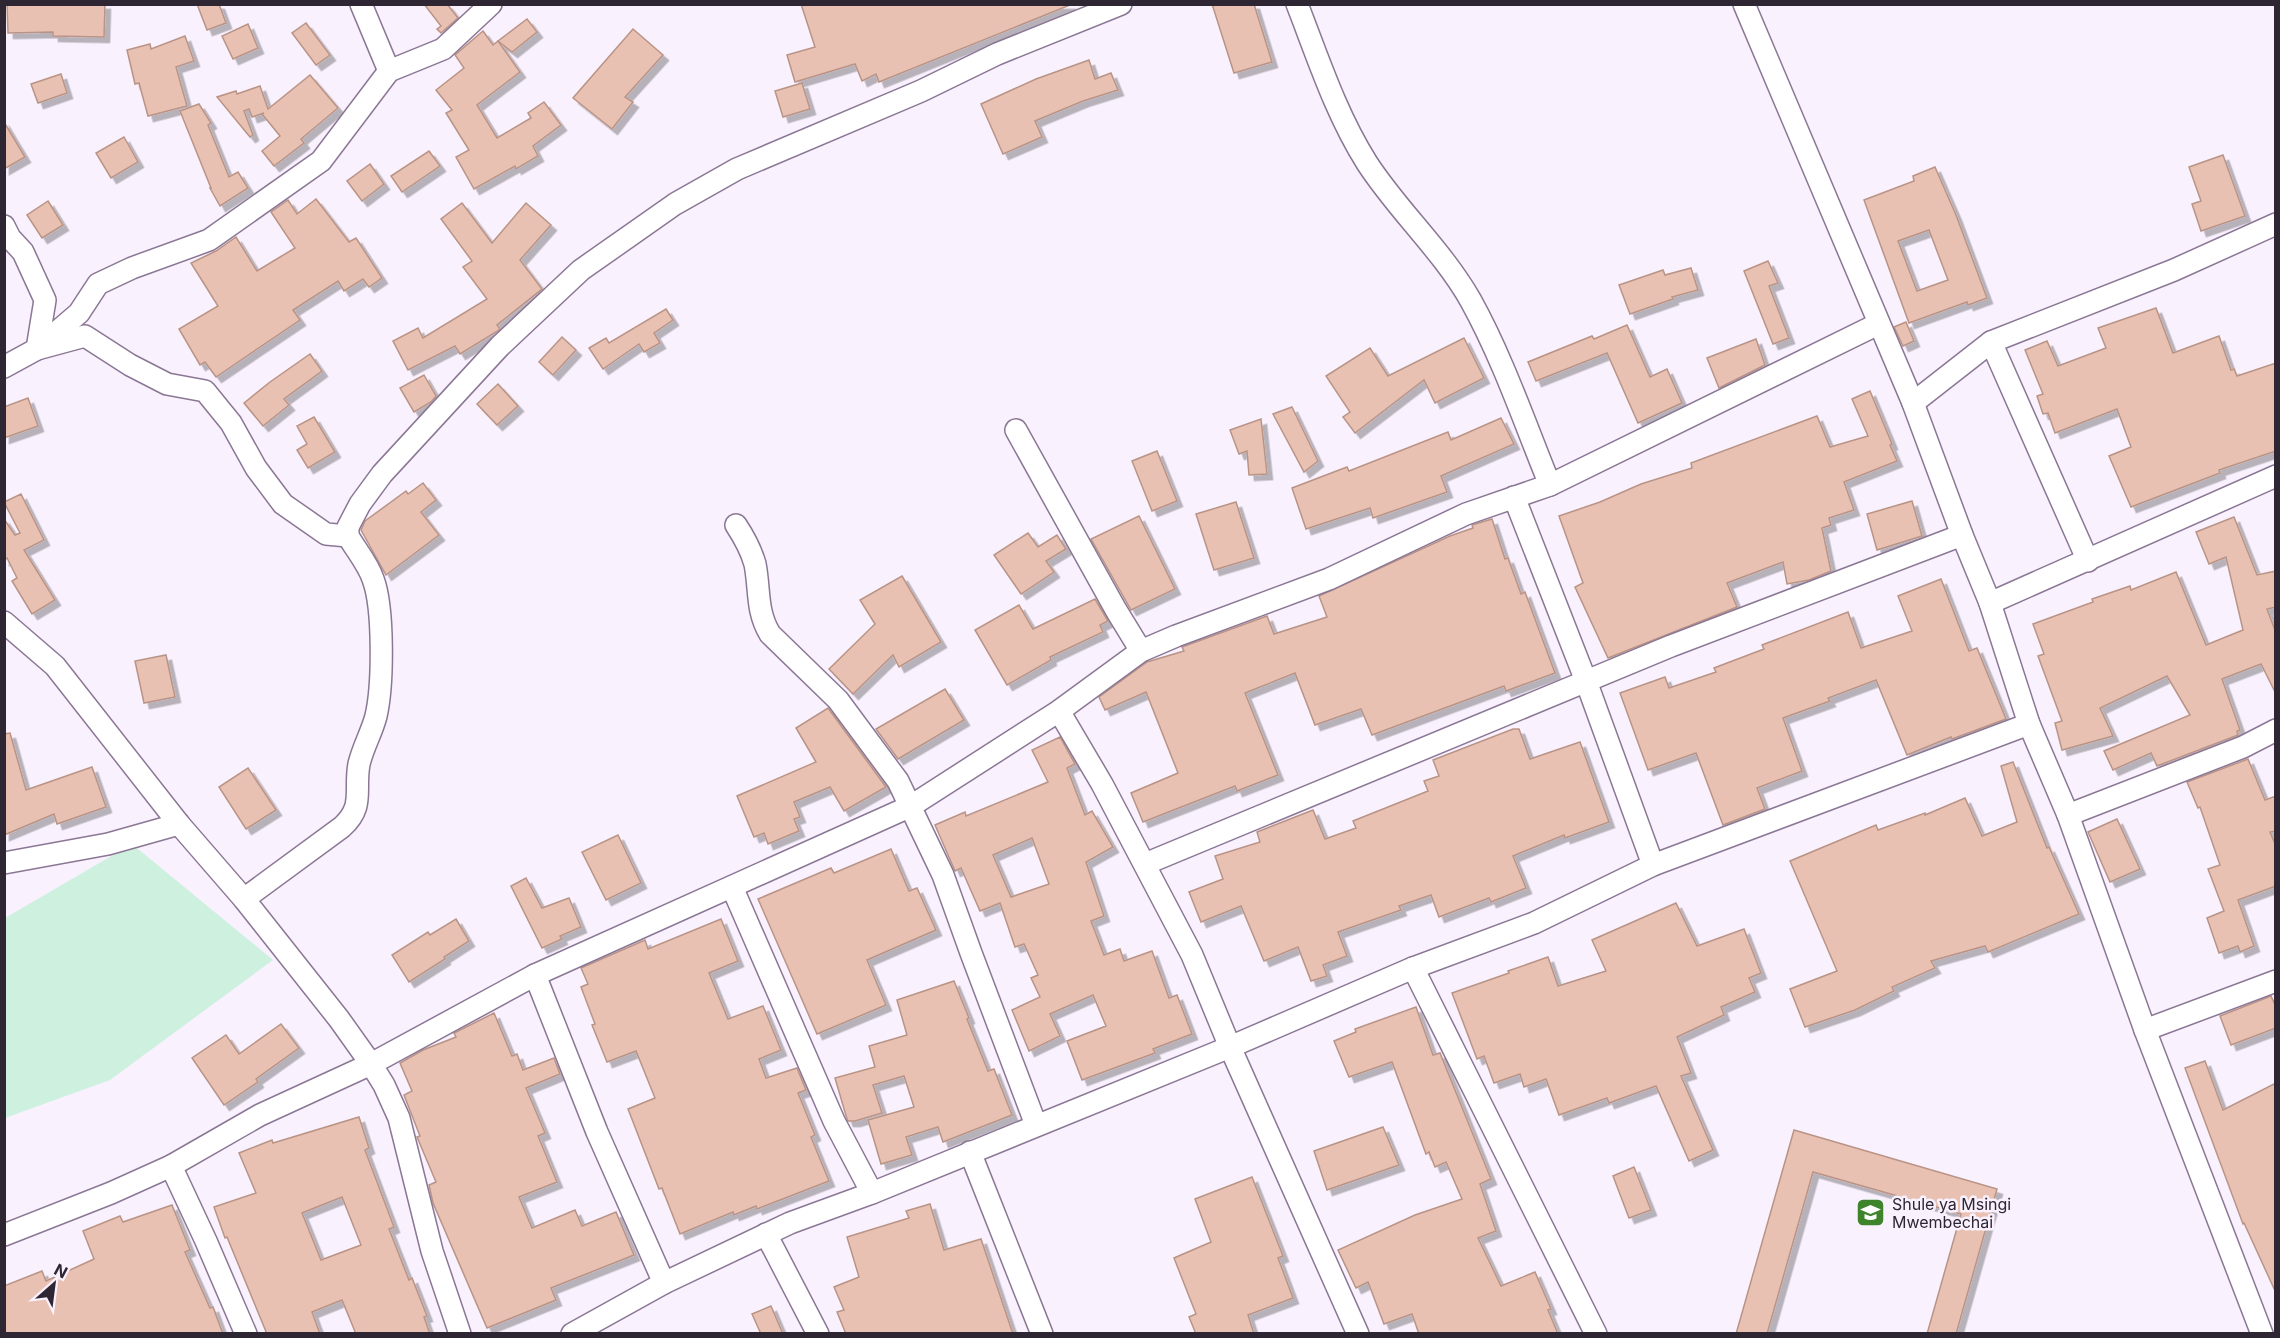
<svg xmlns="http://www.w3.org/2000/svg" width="2280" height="1338" font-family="Inter,sans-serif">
  <defs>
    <filter id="shadow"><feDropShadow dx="5.5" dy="5.5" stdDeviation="0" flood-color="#0004"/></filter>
  </defs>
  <rect width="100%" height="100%" fill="#f9f1fe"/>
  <path fill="#cef0df" d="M 132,844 L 273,960 L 110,1080 L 5,1118 L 5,918 Z"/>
  <g fill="#e8c1b2" stroke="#b99486" stroke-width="1.5" fill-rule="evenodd" filter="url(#shadow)">
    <path d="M 7,4 L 105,4 L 104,37 L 53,36 L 53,32 L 8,33 Z"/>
    <path d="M 197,4 L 219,4 L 226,23 L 207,30 Z"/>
    <path d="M 424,4 L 447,4 L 458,18 L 441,33 L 437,29 L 441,26 Z"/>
    <path d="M 801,4 L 1070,4 L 1070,5 L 879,82 L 876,74 L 862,81 L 855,64 L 795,82 L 787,55 L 815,47 Z"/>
    <path d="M 1212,4 L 1254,4 L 1272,62 L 1234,73 Z"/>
    <path d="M 527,19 L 537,32 L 512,52 L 498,41 Z"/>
    <path d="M 306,23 L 330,55 L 316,65 L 292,33 Z"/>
    <path d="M 248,24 L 258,48 L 233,59 L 222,36 Z"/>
    <path d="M 633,29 L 663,55 L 625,97 L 633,102 L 612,129 L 573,98 Z"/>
    <path d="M 483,31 L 493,45 L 498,41 L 520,72 L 477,105 L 497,138 L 531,118 L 528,113 L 544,102 L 561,125 L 533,146 L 538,156 L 516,169 L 515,166 L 474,189 L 456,157 L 469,150 L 446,113 L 452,110 L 436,90 L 464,68 L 455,55 Z"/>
    <path d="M 185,36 L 194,61 L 176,67 L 187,106 L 148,116 L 139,83 L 135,84 L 127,50 L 150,44 L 151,49 Z"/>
    <path d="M 1089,60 L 1095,79 L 1111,73 L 1118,90 L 1083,101 L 1035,121 L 1042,137 L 1003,154 L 981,104 L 1036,79 Z"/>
    <path d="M 61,74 L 67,93 L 38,103 L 31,84 Z"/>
    <path d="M 310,75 L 338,108 L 301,139 L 304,143 L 274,166 L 262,151 L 280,136 L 262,114 L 264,113 L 252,117 L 249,109 L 244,111 L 253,135 L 250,137 L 217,97 L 236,91 L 237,94 L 260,86 L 268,109 Z"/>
    <path d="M 802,83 L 810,109 L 783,117 L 775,91 Z"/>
    <path d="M 199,104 L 211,123 L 208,125 L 229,177 L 238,172 L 248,188 L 220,206 L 210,188 L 211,188 L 180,111 Z"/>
    <path d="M 4,122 L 25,157 L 4,169 Z"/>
    <path d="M 124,137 L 138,162 L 111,178 L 96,153 Z"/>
    <path d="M 429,151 L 440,166 L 402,192 L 391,176 Z"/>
    <path d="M 2223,155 L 2245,216 L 2201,231 L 2192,204 L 2201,201 L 2189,167 Z"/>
    <path d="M 370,164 L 384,184 L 362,201 L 347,181 Z"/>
    <path d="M 1935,167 L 1956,215 L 1987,298 L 1968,305 L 1967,302 L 1909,323 L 1864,200 L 1914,181 L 1913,176 ZM 1929,230 L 1948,280 L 1917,291 L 1898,241 Z"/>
    <path d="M 316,199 L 349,242 L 356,238 L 382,278 L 369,287 L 363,279 L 344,291 L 338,281 L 293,310 L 300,320 L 216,377 L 205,362 L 200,365 L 179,329 L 218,306 L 191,263 L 216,251 L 236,237 L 257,271 L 295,248 L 271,212 L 288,200 L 297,214 Z"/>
    <path d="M 48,201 L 63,225 L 42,238 L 27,215 Z"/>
    <path d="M 462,203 L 492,243 L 526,203 L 551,225 L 520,260 L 542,289 L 497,325 L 500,329 L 496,332 L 460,354 L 455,346 L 408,370 L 393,341 L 418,328 L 423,338 L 487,299 L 463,267 L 472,261 L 441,219 Z"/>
    <path d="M 1768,261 L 1778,283 L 1769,286 L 1789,338 L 1773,344 L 1744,271 Z"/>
    <path d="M 1691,268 L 1698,290 L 1672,297 L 1673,299 L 1630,314 L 1619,285 L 1663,270 L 1665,275 Z"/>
    <path d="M 2156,308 L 2173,353 L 2219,336 L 2231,370 L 2234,369 L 2237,376 L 2276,363 L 2276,451 L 2219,470 L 2220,473 L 2131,507 L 2109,456 L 2131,447 L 2117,409 L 2055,433 L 2048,413 L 2043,414 L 2037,396 L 2043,394 L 2025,350 L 2047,341 L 2058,366 L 2106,348 L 2098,328 Z"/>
    <path d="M 666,309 L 673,320 L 654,333 L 660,343 L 644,352 L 639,344 L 603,369 L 589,348 L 606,338 L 609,343 Z"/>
    <path d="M 1906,322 L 1914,341 L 1903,346 L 1894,327 Z"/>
    <path d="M 1627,325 L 1650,377 L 1667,369 L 1682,403 L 1638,423 L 1607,353 L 1536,381 L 1528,362 L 1592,336 L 1594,339 Z"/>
    <path d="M 562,337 L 576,350 L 553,375 L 539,362 Z"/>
    <path d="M 1464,338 L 1484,378 L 1435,403 L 1424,380 L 1355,433 L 1343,417 L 1350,412 L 1326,376 L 1370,348 L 1388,376 Z"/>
    <path d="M 1756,339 L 1765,365 L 1719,388 L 1707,358 Z"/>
    <path d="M 310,354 L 322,371 L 284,399 L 289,405 L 263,426 L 244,403 L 270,382 Z"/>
    <path d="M 424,375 L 436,396 L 431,402 L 414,412 L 400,388 Z"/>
    <path d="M 498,384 L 518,406 L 497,425 L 477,404 Z"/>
    <path d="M 1870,391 L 1892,444 L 1890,445 L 1897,461 L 1844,482 L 1854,510 L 1829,518 L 1831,525 L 1822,528 L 1831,571 L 1809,580 L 1787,584 L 1783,562 L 1727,583 L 1737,607 L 1608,658 L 1575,587 L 1583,583 L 1559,516 L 1600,502 L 1641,484 L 1692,468 L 1691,463 L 1817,416 L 1830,447 L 1868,436 L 1852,399 Z"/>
    <path d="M 28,398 L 38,426 L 4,438 L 4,407 Z"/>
    <path d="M 1292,407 L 1318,461 L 1304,472 L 1273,414 Z"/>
    <path d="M 314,417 L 335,452 L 308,468 L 297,450 L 307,444 L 297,426 Z"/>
    <path d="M 1501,418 L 1514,444 L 1441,476 L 1447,492 L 1373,518 L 1370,508 L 1306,529 L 1292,488 L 1347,467 L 1349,471 L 1448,432 L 1451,440 Z"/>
    <path d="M 1261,419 L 1267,474 L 1249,475 L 1247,451 L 1239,454 L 1230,430 Z"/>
    <path d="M 1157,451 L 1177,501 L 1152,511 L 1132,461 Z"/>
    <path d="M 423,483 L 436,500 L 421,512 L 439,535 L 386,575 L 361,530 L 365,521 L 406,491 L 408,494 Z"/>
    <path d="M 21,494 L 44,540 L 24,550 L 55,600 L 32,614 L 12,581 L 17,578 L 7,558 L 4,560 L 4,519 L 15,535 L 20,533 L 4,502 Z"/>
    <path d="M 1912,501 L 1922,536 L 1877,550 L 1867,514 Z"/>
    <path d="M 1236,502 L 1254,558 L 1214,570 L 1196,514 Z"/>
    <path d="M 1139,516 L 1175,589 L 1131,610 L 1091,539 Z"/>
    <path d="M 2234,517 L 2257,575 L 2276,571 L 2276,607 L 2267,609 L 2276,633 L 2276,694 L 2261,664 L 2222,679 L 2240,730 L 2237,731 L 2238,735 L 2157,766 L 2151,753 L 2113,770 L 2104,751 L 2190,715 L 2167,676 L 2100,708 L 2113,736 L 2062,750 L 2055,723 L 2062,721 L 2038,656 L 2044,654 L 2033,624 L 2093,602 L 2092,599 L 2130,586 L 2131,590 L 2176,572 L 2206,645 L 2243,630 L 2226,557 L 2209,564 L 2196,532 Z"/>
    <path d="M 1492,519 L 1505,559 L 1508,558 L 1521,594 L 1525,592 L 1555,673 L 1506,691 L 1504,686 L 1372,735 L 1361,709 L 1315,725 L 1295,673 L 1245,693 L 1278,775 L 1237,791 L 1235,786 L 1143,822 L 1131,793 L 1178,773 L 1146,692 L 1105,710 L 1099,697 L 1147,662 L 1184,651 L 1182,647 L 1267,616 L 1274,634 L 1327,617 L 1319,596 L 1450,536 L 1473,528 L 1472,525 Z"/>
    <path d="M 1028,533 L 1038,547 L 1057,535 L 1066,549 L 1046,561 L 1054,572 L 1021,594 L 994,555 Z"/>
    <path d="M 902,576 L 941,642 L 899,667 L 893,655 L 853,694 L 829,669 L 875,624 L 860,600 Z"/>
    <path d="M 1941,579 L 1969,651 L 1977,648 L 2006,719 L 1952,739 L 1951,737 L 1907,755 L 1876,680 L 1828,698 L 1830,701 L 1783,718 L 1802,771 L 1757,788 L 1765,809 L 1723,825 L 1696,753 L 1648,770 L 1620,693 L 1665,677 L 1669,688 L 1716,672 L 1714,668 L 1764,649 L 1762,645 L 1848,612 L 1861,648 L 1912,631 L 1898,596 Z"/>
    <path d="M 1095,599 L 1108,621 L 1100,625 L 1103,632 L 1050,657 L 1051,660 L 1007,685 L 975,630 L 1019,605 L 1033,629 Z"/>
    <path d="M 166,655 L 175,697 L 144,703 L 135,661 Z"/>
    <path d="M 945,689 L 964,720 L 898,759 L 876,729 Z"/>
    <path d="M 828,708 L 886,787 L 844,811 L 830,787 L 794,802 L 800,817 L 794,819 L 799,831 L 768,844 L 764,833 L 754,837 L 737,796 L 816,762 L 796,728 Z"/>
    <path d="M 1513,729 L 1519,729 L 1530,759 L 1580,742 L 1609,822 L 1565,838 L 1564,835 L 1513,856 L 1526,888 L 1491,902 L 1489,898 L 1439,917 L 1431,895 L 1399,906 L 1401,910 L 1338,932 L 1347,956 L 1323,965 L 1327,976 L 1311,981 L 1298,947 L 1264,961 L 1241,906 L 1201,922 L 1189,892 L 1223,879 L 1215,856 L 1260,842 L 1257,832 L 1313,810 L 1325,839 L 1356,828 L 1353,821 L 1428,791 L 1424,781 L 1439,776 L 1433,760 Z"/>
    <path d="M 10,733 L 26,790 L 92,767 L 106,807 L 57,824 L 54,814 L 4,835 L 4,734 Z"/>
    <path d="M 1060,737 L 1075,764 L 1067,768 L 1085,815 L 1092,811 L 1113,847 L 1086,862 L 1104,916 L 1091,921 L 1104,955 L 1120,949 L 1124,961 L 1152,951 L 1169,998 L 1177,995 L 1192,1034 L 1153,1049 L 1155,1053 L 1082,1080 L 1067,1041 L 1106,1026 L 1093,995 L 1050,1014 L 1060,1036 L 1029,1051 L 1012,1010 L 1040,997 L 1031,978 L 1038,975 L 1024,944 L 1015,947 L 1000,903 L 980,911 L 961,868 L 955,871 L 935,825 L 965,812 L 966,816 L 1048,782 L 1032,750 ZM 1032,838 L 1049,884 L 1011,897 L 993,855 Z"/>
    <path d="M 2248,759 L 2265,800 L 2276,796 L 2276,831 L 2270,832 L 2276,846 L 2276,886 L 2238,900 L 2254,946 L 2240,952 L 2238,946 L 2219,953 L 2207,918 L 2224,911 L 2208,869 L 2220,865 L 2200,807 L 2198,808 L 2187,782 Z"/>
    <path d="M 2013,762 L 2047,848 L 2049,847 L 2079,914 L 1988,952 L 1985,946 L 1931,961 L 1935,968 L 1892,987 L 1894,991 L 1855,1010 L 1805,1027 L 1790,989 L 1837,971 L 1790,861 L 1876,825 L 1878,830 L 1925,813 L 1925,815 L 1965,798 L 1982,836 L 2017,822 L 2001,766 Z"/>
    <path d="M 248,768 L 276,810 L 246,829 L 219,787 Z"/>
    <path d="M 2117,819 L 2140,869 L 2110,882 L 2088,832 Z"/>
    <path d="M 618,835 L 641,883 L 606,900 L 582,852 Z"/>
    <path d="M 891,849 L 909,891 L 917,888 L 936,930 L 867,960 L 886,1005 L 817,1034 L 758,899 L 831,868 L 834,873 Z"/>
    <path d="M 526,878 L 542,908 L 569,898 L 581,927 L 560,936 L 562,939 L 542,948 L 511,886 Z"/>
    <path d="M 1676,903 L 1697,946 L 1744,929 L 1761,973 L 1749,978 L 1755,992 L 1721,1007 L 1724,1015 L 1677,1037 L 1691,1073 L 1681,1076 L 1713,1150 L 1689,1161 L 1656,1086 L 1609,1103 L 1607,1098 L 1559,1115 L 1546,1079 L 1524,1087 L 1520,1074 L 1494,1083 L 1484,1056 L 1477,1059 L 1452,993 L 1509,973 L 1508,971 L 1548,957 L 1558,986 L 1606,971 L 1592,940 Z"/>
    <path d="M 456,919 L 469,941 L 444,957 L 445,959 L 409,982 L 392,955 L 428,932 L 430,935 Z"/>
    <path d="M 721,919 L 738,961 L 709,973 L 728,1019 L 763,1006 L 781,1050 L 759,1059 L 766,1078 L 797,1068 L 806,1090 L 798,1093 L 815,1135 L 811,1137 L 829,1181 L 757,1209 L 756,1206 L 734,1215 L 733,1212 L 680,1234 L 662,1188 L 659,1189 L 628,1109 L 655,1098 L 636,1051 L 607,1062 L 592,1025 L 595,1024 L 581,987 L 588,984 L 581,968 L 645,940 L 648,949 Z"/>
    <path d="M 954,981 L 969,1018 L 967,1019 L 988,1071 L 994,1069 L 1012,1115 L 943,1142 L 938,1127 L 906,1137 L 912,1155 L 881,1164 L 868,1120 L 914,1107 L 904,1076 L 873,1085 L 882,1113 L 855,1121 L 848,1121 L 847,1119 L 835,1078 L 875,1067 L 869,1046 L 907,1035 L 897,1000 Z"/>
    <path d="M 2271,996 L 2276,1007 L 2276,1028 L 2231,1045 L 2220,1016 Z"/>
    <path d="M 1416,1007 L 1433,1055 L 1440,1053 L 1491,1179 L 1480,1184 L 1496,1231 L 1478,1238 L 1501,1286 L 1535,1272 L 1551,1309 L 1548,1310 L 1558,1334 L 1419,1334 L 1412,1314 L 1384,1324 L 1368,1282 L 1356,1288 L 1338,1250 L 1415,1215 L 1462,1199 L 1446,1162 L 1435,1167 L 1429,1152 L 1426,1154 L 1392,1062 L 1349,1077 L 1334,1041 L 1356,1032 L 1355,1029 Z"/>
    <path d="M 494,1013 L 512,1056 L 517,1054 L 523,1070 L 554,1058 L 560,1074 L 526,1088 L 545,1133 L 538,1136 L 557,1182 L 519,1197 L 532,1228 L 575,1210 L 582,1226 L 616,1212 L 634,1255 L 551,1288 L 556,1300 L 487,1328 L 433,1203 L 429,1185 L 436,1182 L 417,1137 L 420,1136 L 404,1095 L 412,1091 L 400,1063 L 423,1050 L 456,1037 L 454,1033 Z"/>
    <path d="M 281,1024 L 299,1048 L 256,1079 L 258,1082 L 224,1105 L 192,1058 L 226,1035 L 239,1054 Z"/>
    <path d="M 2205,1061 L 2223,1110 L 2276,1083 L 2276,1293 L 2244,1223 L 2243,1224 L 2185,1068 Z"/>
    <path d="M 359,1117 L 369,1148 L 365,1150 L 394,1227 L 389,1229 L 409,1280 L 412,1278 L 427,1316 L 424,1317 L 430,1334 L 356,1334 L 342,1300 L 312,1312 L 320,1334 L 267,1334 L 227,1237 L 225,1238 L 214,1207 L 256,1193 L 239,1153 L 272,1140 L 273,1143 ZM 342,1197 L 361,1245 L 321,1260 L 302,1213 Z"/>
    <path d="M 1383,1127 L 1399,1165 L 1327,1190 L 1314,1151 Z"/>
    <path d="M 1794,1130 L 1997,1189 L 1956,1334 L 1927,1334 L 1961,1214 L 1813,1172 L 1767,1334 L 1736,1334 Z"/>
    <path d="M 1634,1167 L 1651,1210 L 1629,1218 L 1613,1176 Z"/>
    <path d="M 1252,1177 L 1283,1256 L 1278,1258 L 1293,1298 L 1248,1315 L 1254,1334 L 1196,1334 L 1189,1317 L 1196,1314 L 1174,1258 L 1211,1242 L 1195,1199 Z"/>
    <path d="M 930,1204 L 944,1250 L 981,1239 L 1013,1334 L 846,1334 L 837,1312 L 844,1310 L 834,1287 L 859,1277 L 847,1237 L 909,1218 L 906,1211 Z"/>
    <path d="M 172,1205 L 190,1250 L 185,1252 L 210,1308 L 213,1307 L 223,1334 L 4,1334 L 4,1286 L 42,1271 L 46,1281 L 94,1259 L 83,1231 L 120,1216 L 123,1222 Z"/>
    <path d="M 771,1306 L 783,1334 L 761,1334 L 752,1314 Z"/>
  </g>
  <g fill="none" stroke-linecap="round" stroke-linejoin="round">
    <defs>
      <g id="minor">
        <path d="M 361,4 L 389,71"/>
        <path d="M 1297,4 C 1318,58 1336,114 1367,163 C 1398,211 1442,250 1471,301 C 1503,359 1525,424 1550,485"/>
        <path d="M 1744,4 L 1913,403 L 1962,535 L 1990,603 L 2029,724 L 2068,815 L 2145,1030 L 2262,1334"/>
        <path d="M 4,226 L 10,238 L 23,252 L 45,300 L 37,349 L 85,336 L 130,365 L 167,384 L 205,391 L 231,423 L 256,468 L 283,504 L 326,534 L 348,536"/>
        <path d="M 1991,342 L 2088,561"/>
        <path d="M 4,367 L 37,349 L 79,313 L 98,284 L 132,268 L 209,240 L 321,161 L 389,71 L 443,49 L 491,4"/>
        <path d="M 1913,403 L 1991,342 L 2174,270 L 2276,224"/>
        <path d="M 1016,430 L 1116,610 L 1141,651"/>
        <path d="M 1514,497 L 1586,681 L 1653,865"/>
        <path d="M 736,525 C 744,537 751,550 755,564 C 760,589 756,611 770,634 L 838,700 L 898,781 L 943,875 L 971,953 L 1036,1125"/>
        <path d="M 1990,603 L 2276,476"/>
        <path d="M 4,622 L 55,666 L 179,824 L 244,899 L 339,1019 L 371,1064 L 384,1085 L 399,1118 L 432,1251 L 460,1334"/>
        <path d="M 1059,711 L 1102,784 L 1192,955 L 1230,1047 L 1358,1334"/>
        <path d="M 2068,815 L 2243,747 L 2276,730"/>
        <path d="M 4,863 L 108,844 L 179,824"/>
        <path d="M 1145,864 L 1671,646 L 1962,535"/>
        <path d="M 732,887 L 834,1121 L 872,1193"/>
        <path d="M 244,899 L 342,827 C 365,806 354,791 359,764 C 363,747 372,732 376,716 C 383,686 384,608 373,579 C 368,564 356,550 348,536 L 348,527 L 360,504 L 382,474 L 500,346 L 581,270 L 675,204 L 737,169 L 921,91 L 997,54 L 1121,4"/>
        <path d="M 1413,968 L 1596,1334"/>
        <path d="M 535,975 L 597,1132 L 664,1283"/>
        <path d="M 2145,1030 L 2276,981"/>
        <path d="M 970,1152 L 1042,1334"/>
        <path d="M 171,1166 L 206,1241 L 246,1334"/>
        <path d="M 766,1234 L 818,1334"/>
        <path d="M 4,1235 L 111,1193 L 171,1166 L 260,1115 L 371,1064 L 535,975 L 911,806 L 1059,711 L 1141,651 L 1176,636 L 1329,579 L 1466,514 L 1550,485 L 1878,324"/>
        <path d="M 572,1334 L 664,1283 L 790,1223 L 872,1193 L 1230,1047 L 1413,968 L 1534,923 L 1653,865 L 2029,724"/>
      </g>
    </defs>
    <use href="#minor" stroke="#8b7795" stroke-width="24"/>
    <use href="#minor" stroke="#fff" stroke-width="21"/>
  </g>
  <defs>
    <symbol id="school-square" viewBox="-11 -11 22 22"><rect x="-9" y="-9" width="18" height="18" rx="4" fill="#3d842a" stroke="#f9f1fe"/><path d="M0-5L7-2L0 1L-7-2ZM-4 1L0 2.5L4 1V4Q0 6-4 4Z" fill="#fff"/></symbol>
  </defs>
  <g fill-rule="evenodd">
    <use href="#school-square" x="1854" y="1196" width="33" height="33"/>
  </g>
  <g text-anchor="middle" stroke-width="5" stroke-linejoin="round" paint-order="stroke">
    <g font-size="16" fill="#2e2632" stroke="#f9f1fe" text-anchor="start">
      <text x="1892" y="1210">Shule ya Msingi<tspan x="1892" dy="18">Mwembechai</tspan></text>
    </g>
  </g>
  <rect width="2280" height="1338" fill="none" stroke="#2e2632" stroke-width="12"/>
  <g transform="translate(54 1284) rotate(28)" stroke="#f9f1fe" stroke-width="4.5" paint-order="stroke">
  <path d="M0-4.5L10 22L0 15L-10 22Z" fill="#2e2632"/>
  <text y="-9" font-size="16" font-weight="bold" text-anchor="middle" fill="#2e2632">N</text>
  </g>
</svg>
